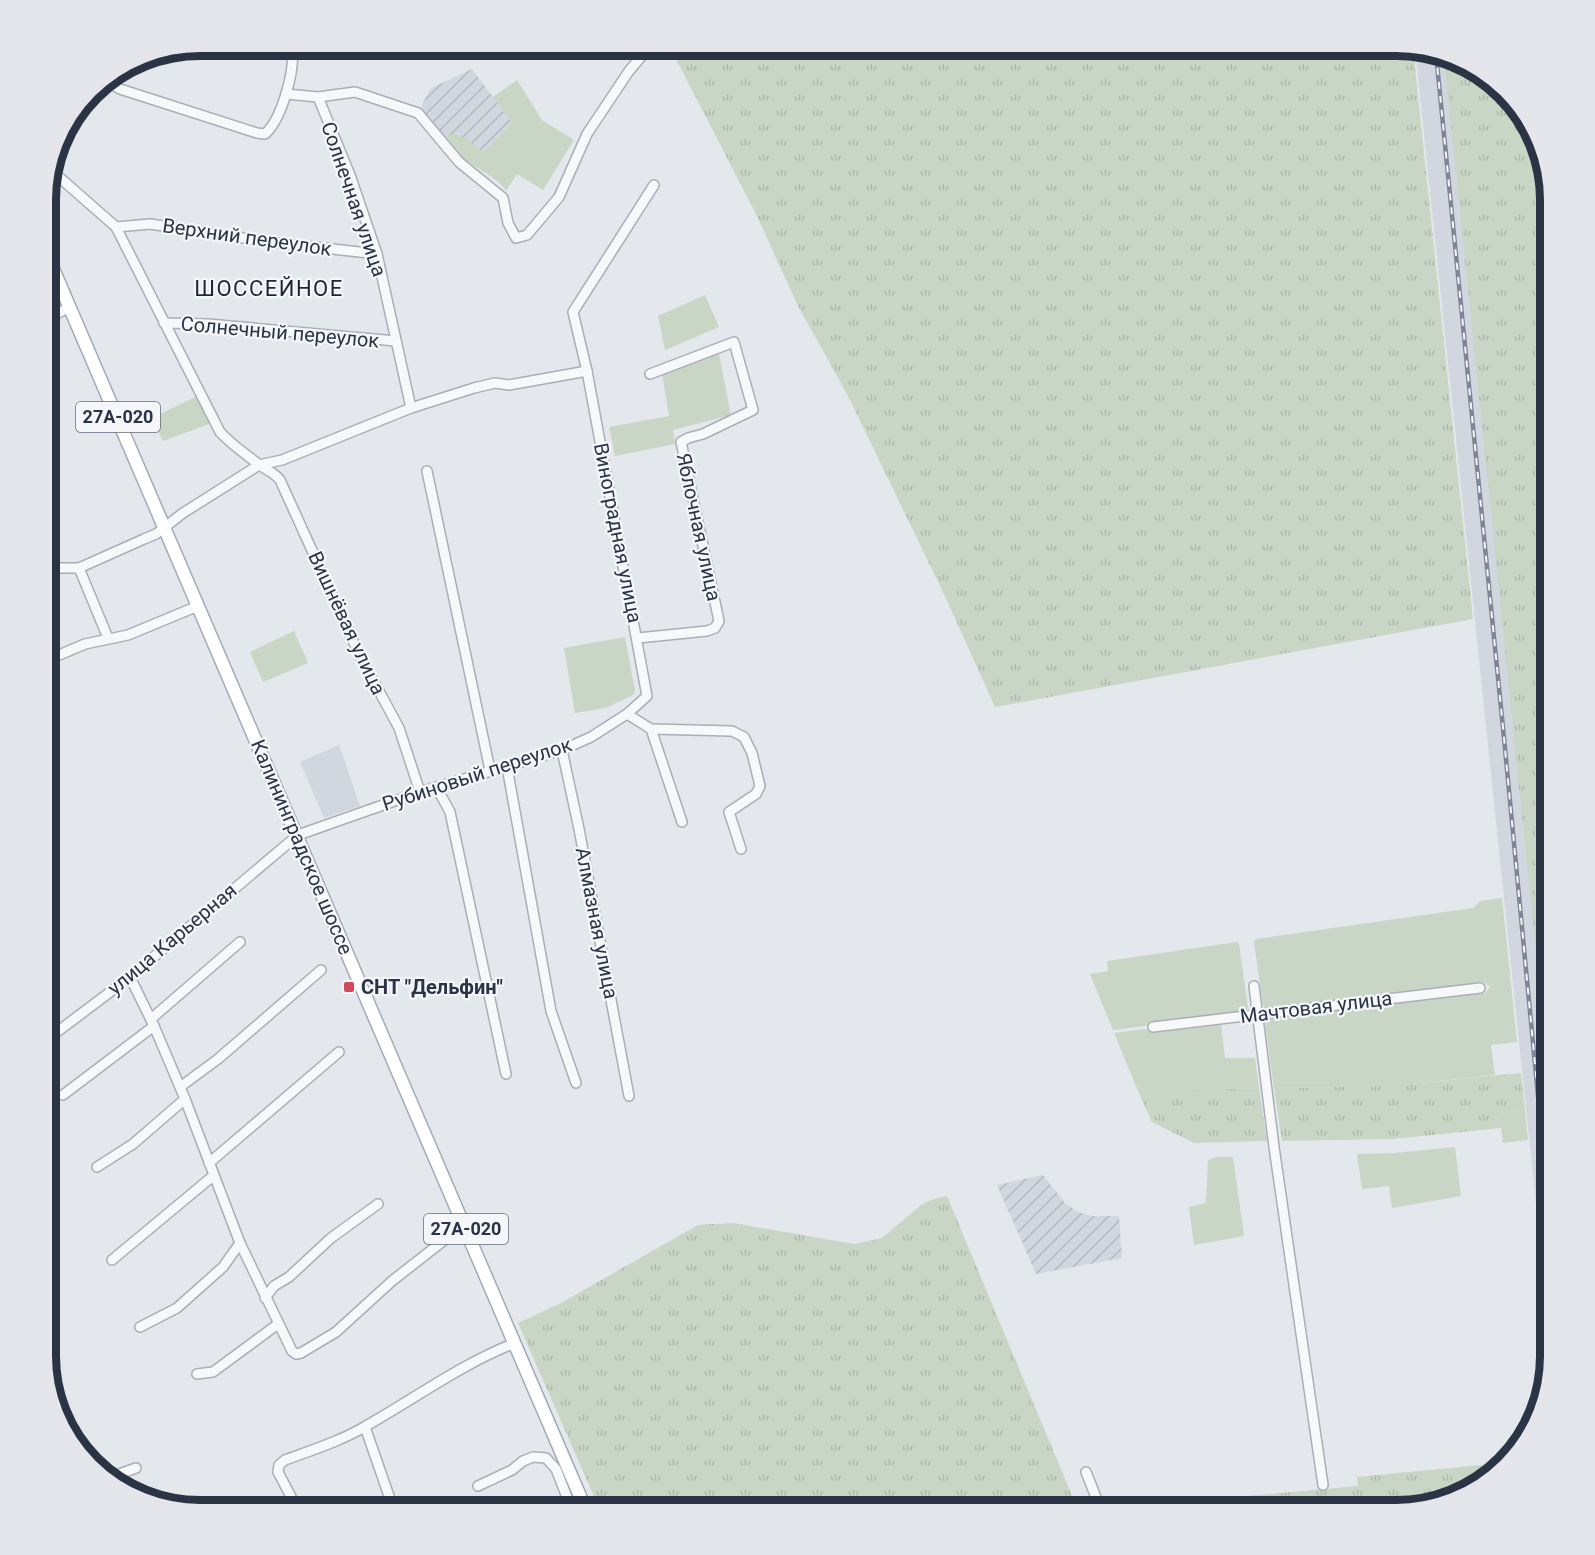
<svg xmlns="http://www.w3.org/2000/svg" width="1595" height="1555" font-family="Roboto,sans-serif">
  <defs>
    <pattern id="industrial-furrows" width="10" height="10" patternUnits="userSpaceOnUse" patternTransform="scale(1.5)"><rect width="10" height="10" fill="#d2d6de"/><path d="M-1 1l2-2M0 10L10 0M9 11l2-2" fill="none" stroke="#b4b8c0"/></pattern>
    <pattern id="grass-tufts" width="24" height="20" patternUnits="userSpaceOnUse" patternTransform="scale(1.5)"><rect width="24" height="20" fill="#c9d6c5"/><path d="M3 7l-1-3M5 7V3M7 7l1-3M15 17l-1-3M17 17v-4M19 17l1-3" fill="none" stroke="#adb8ab"/></pattern>
  </defs>
  <rect width="100%" height="100%" fill="#e4e7ec"/>
  <g fill="#d2d6de">
    <path d="M 1415,48 L 1445,56 L 1550,1073 L 1550,1337 Z"/>
    <path d="M 339,745 L 360,806 L 324,818 L 300,762 Z"/>
  </g>
  <g fill="url(#industrial-furrows)">
    <path d="M 472,69 L 512,123 L 483,152 L 457,133 L 441,140 L 420,115 L 422,105 L 431,88 Z"/>
    <path d="M 1043,1175 L 1065,1203 L 1078,1212 L 1091,1216 L 1119,1216 L 1122,1258 L 1036,1274 L 997,1185 Z"/>
  </g>
  <g fill="url(#grass-tufts)">
    <path d="M 673,45 L 1405,45 L 1413,48 L 1473,619 L 995,707 L 944,594 L 847,394 L 797,304 L 758,218 L 676,59 Z"/>
    <path d="M 1444,56 L 1463,61 L 1511,98 L 1538,141 L 1550,200 L 1550,1039 L 1545,1039 Z"/>
    <path d="M 1521,1073 L 1525,1110 L 1500,1113 L 1501,1128 L 1393,1139 L 1282,1141 L 1274,1088 L 1390,1086 Z"/>
    <path d="M 1259,1088 L 1267,1141 L 1194,1143 L 1152,1122 L 1138,1091 Z"/>
    <path d="M 947,1196 L 1078,1510 L 600,1510 L 518,1323 L 561,1303 L 698,1225 L 733,1223 L 854,1244 L 882,1238 L 921,1205 L 934,1199 Z"/>
    <path d="M 1509,1455 L 1497,1471 L 1454,1498 L 1395,1510 L 1107,1510 L 1104,1505 L 1136,1506 L 1358,1486 L 1357,1477 L 1491,1464 L 1491,1457 Z"/>
  </g>
  <g fill="#c9d6c5">
    <path d="M 517,80 L 542,120 L 574,140 L 543,190 L 517,174 L 506,191 C 497,176 476,169 463,158 L 459,160 L 441,140 C 459,125 466,141 483,152 L 512,123 L 493,97 Z"/>
    <path d="M 705,295 L 719,327 L 665,350 L 658,316 Z"/>
    <path d="M 719,354 L 731,415 L 673,430 L 675,444 L 615,456 L 609,427 L 669,416 L 662,373 Z"/>
    <path d="M 197,396 L 212,423 L 163,441 L 152,418 Z"/>
    <path d="M 294,631 L 308,663 L 263,682 L 250,652 Z"/>
    <path d="M 625,637 L 635,691 L 633,695 L 606,708 L 575,713 L 564,648 Z"/>
    <path d="M 1502,898 L 1517,1042 L 1491,1045 L 1495,1075 L 1390,1086 L 1274,1088 L 1265,1022 L 1267,1019 L 1485,993 L 1490,987 L 1483,982 L 1266,1008 L 1263,1006 L 1254,942 L 1256,939 L 1473,908 L 1480,901 Z"/>
    <path d="M 1237,942 L 1239,944 L 1248,1008 L 1246,1011 L 1151,1022 L 1145,1026 L 1113,1030 L 1090,974 L 1108,971 L 1107,961 Z"/>
    <path d="M 1221,1025 L 1225,1058 L 1255,1058 L 1259,1088 L 1138,1091 L 1114,1033 L 1145,1029 L 1152,1033 Z"/>
    <path d="M 1525,1110 L 1528,1140 L 1503,1143 L 1499,1113 Z"/>
    <path d="M 1455,1147 L 1461,1196 L 1392,1208 L 1389,1186 L 1362,1189 L 1357,1154 L 1394,1153 Z"/>
    <path d="M 1217,1157 L 1233,1157 L 1244,1236 L 1194,1245 L 1189,1207 L 1206,1203 L 1208,1160 Z"/>
  </g>
  <g fill="none" stroke-linecap="round" stroke-linejoin="round">
    <defs>
      <g id="minor">
        <path d="M 104,80 L 120,89 L 257,133 L 265,134 C 282,119 297,66 291,45"/>
        <path d="M 286,94 L 318,97 L 355,92 L 418,113 L 459,162 L 503,198 L 508,223 L 516,238 L 527,235 L 559,197 L 587,134 L 629,71 L 651,45"/>
        <path d="M 318,97 L 350,175 L 377,254 L 411,408"/>
        <path d="M 51,170 L 116,227 L 220,432 C 231,444 244,453 257,463 C 265,470 273,471 280,480 L 360,656 L 399,728 L 420,792"/>
        <path d="M 116,227 L 150,224 L 270,242 L 377,254"/>
        <path d="M 45,320 L 70,307"/>
        <path d="M 164,323 L 208,324 L 396,341"/>
        <path d="M 427,471 L 490,770"/>
        <path d="M 45,568 L 79,568 L 144,539 L 156,534 L 183,513 L 259,465 L 282,460 L 411,408 L 474,388 L 495,383 L 509,385 L 587,371"/>
        <path d="M 79,568 L 108,638"/>
        <path d="M 638,638 L 707,631 L 715,628 L 719,621 L 681,442 L 688,438 L 703,434 L 753,410 L 734,342 L 650,374"/>
        <path d="M 45,661 L 85,644 L 128,635 L 198,606"/>
        <path d="M 627,714 L 651,729 L 682,822"/>
        <path d="M 651,729 L 732,731 L 744,737 L 752,753 L 760,786 L 756,794 L 729,812 L 741,849"/>
        <path d="M 562,750 L 579,829 L 629,1096"/>
        <path d="M 507,767 L 551,1011 L 576,1083"/>
        <path d="M 437,788 L 450,812 L 506,1074"/>
        <path d="M 130,977 L 154,1026 L 185,1099 L 240,1243 L 292,1351 L 296,1354 L 301,1353 L 336,1332 L 392,1281 L 452,1234"/>
        <path d="M 1254,986 L 1274,1147 L 1323,1485"/>
        <path d="M 151,1019 L 240,942"/>
        <path d="M 1153,1027 L 1480,988"/>
        <path d="M 45,1041 L 130,977 L 298,835 L 420,792 L 562,750 L 591,737 L 627,714 L 647,696 L 587,371 L 573,312 L 654,185"/>
        <path d="M 180,1087 L 218,1059 L 321,970"/>
        <path d="M 63,1095 L 154,1026"/>
        <path d="M 209,1163 L 339,1052"/>
        <path d="M 97,1167 L 133,1144 L 185,1099"/>
        <path d="M 112,1260 L 213,1176"/>
        <path d="M 265,1298 L 274,1286 L 289,1277 L 331,1238 L 378,1204"/>
        <path d="M 140,1327 L 177,1308 L 223,1267 L 240,1243"/>
        <path d="M 197,1374 L 213,1372 L 278,1324"/>
        <path d="M 365,1427 L 389,1496 L 386,1506 L 375,1510"/>
        <path d="M 1086,1472 L 1101,1510"/>
        <path d="M 111,1477 L 136,1468"/>
        <path d="M 478,1486 L 512,1470 L 523,1461 L 533,1457 L 546,1458 L 556,1469 L 572,1510"/>
        <path d="M 298,1510 L 278,1472 L 279,1465 L 285,1460 C 312,1450 341,1441 366,1426 C 414,1399 463,1363 515,1343"/>
      </g>
      <path id="major" d="M 45,250 L 586,1510"/>
    </defs>
    <use href="#minor" stroke="#a9aeb7" stroke-width="12"/>
    <use href="#major" stroke="#a3abb8" stroke-width="15"/>
    <use href="#minor" stroke="#f7f8fa" stroke-width="9"/>
    <use href="#major" stroke="#fff" stroke-width="12"/>
    <defs>
      <path id="rail" d="M 1436,54 L 1504,738 L 1550,1222"/>
    </defs>
    <use href="#rail" stroke="#7d8696" stroke-width="4.5"/>
    <use href="#rail" stroke="#f4f6f9" stroke-width="2" stroke-dasharray="7" stroke-linecap="butt"/>
  </g>
  <rect fill="#d1495b" stroke="#f4f6f9" stroke-width="2" x="343" y="981" width="12" height="12" rx="3"/>
  <g text-anchor="middle" stroke-width="4.5" stroke-linejoin="round" paint-order="stroke">
    <g fill="#f4f6f9" stroke="#676e7b" stroke-width="1.5">
      <rect x="76" y="402" width="84" height="30" rx="4.5"/>
      <rect x="424" y="1214" width="84" height="30" rx="4.5"/>
    </g>
    <g font-size="18" font-weight="bold" fill="#2b3445">
      <text x="118" y="423">27А-020</text>
      <text x="466" y="1235">27А-020</text>
    </g>
    <g font-size="20" fill="#2b3445" stroke="#f4f6f9">
      <text transform="translate(354 199) rotate(71)" y="7">Солнечная улица</text>
      <text transform="translate(247 237) rotate(8)" y="7">Верхний переулок</text>
      <text transform="translate(280 332) rotate(5)" y="7">Солнечный переулок</text>
      <text transform="translate(699 527) rotate(78)" y="7">Яблочная улица</text>
      <text transform="translate(618 533) rotate(79)" y="7">Виноградная улица</text>
      <text transform="translate(347 623) rotate(65)" y="7">Вишнёвая улица</text>
      <text transform="translate(477 774) rotate(-18)" y="7">Рубиновый переулок</text>
      <text transform="translate(302 847) rotate(67)" y="7">Калининградское шоссе</text>
      <text transform="translate(597 923) rotate(79)" y="7">Алмазная улица</text>
      <text transform="translate(172 939) rotate(-40)" y="7">улица Карьерная</text>
      <text transform="translate(1316 1007) rotate(-7)" y="7">Мачтовая улица</text>
    </g>
    <g font-size="20" font-weight="bold" fill="#2b3445" stroke="#f4f6f9" text-anchor="start">
      <text x="361" y="994">СНТ "Дельфин"</text>
    </g>
    <g font-size="22" letter-spacing="1.5" fill="#1d2536" stroke="#f4f6f9">
      <text x="269" y="296">ШОССЕЙНОЕ</text>
    </g>
  </g>
  <path d="M0 0H1595V1555H0ZM200 56H1396A144 144 0 0 1 1540 200V1356A144 144 0 0 1 1396 1500H200A144 144 0 0 1 56 1356V200A144 144 0 0 1 200 56Z" fill="#e4e6eb" fill-rule="evenodd"/>
  <path fill="none" stroke="#2b3445" stroke-width="8" d="M200 56H1396A144 144 0 0 1 1540 200V1356A144 144 0 0 1 1396 1500H200A144 144 0 0 1 56 1356V200A144 144 0 0 1 200 56Z"/>
</svg>
